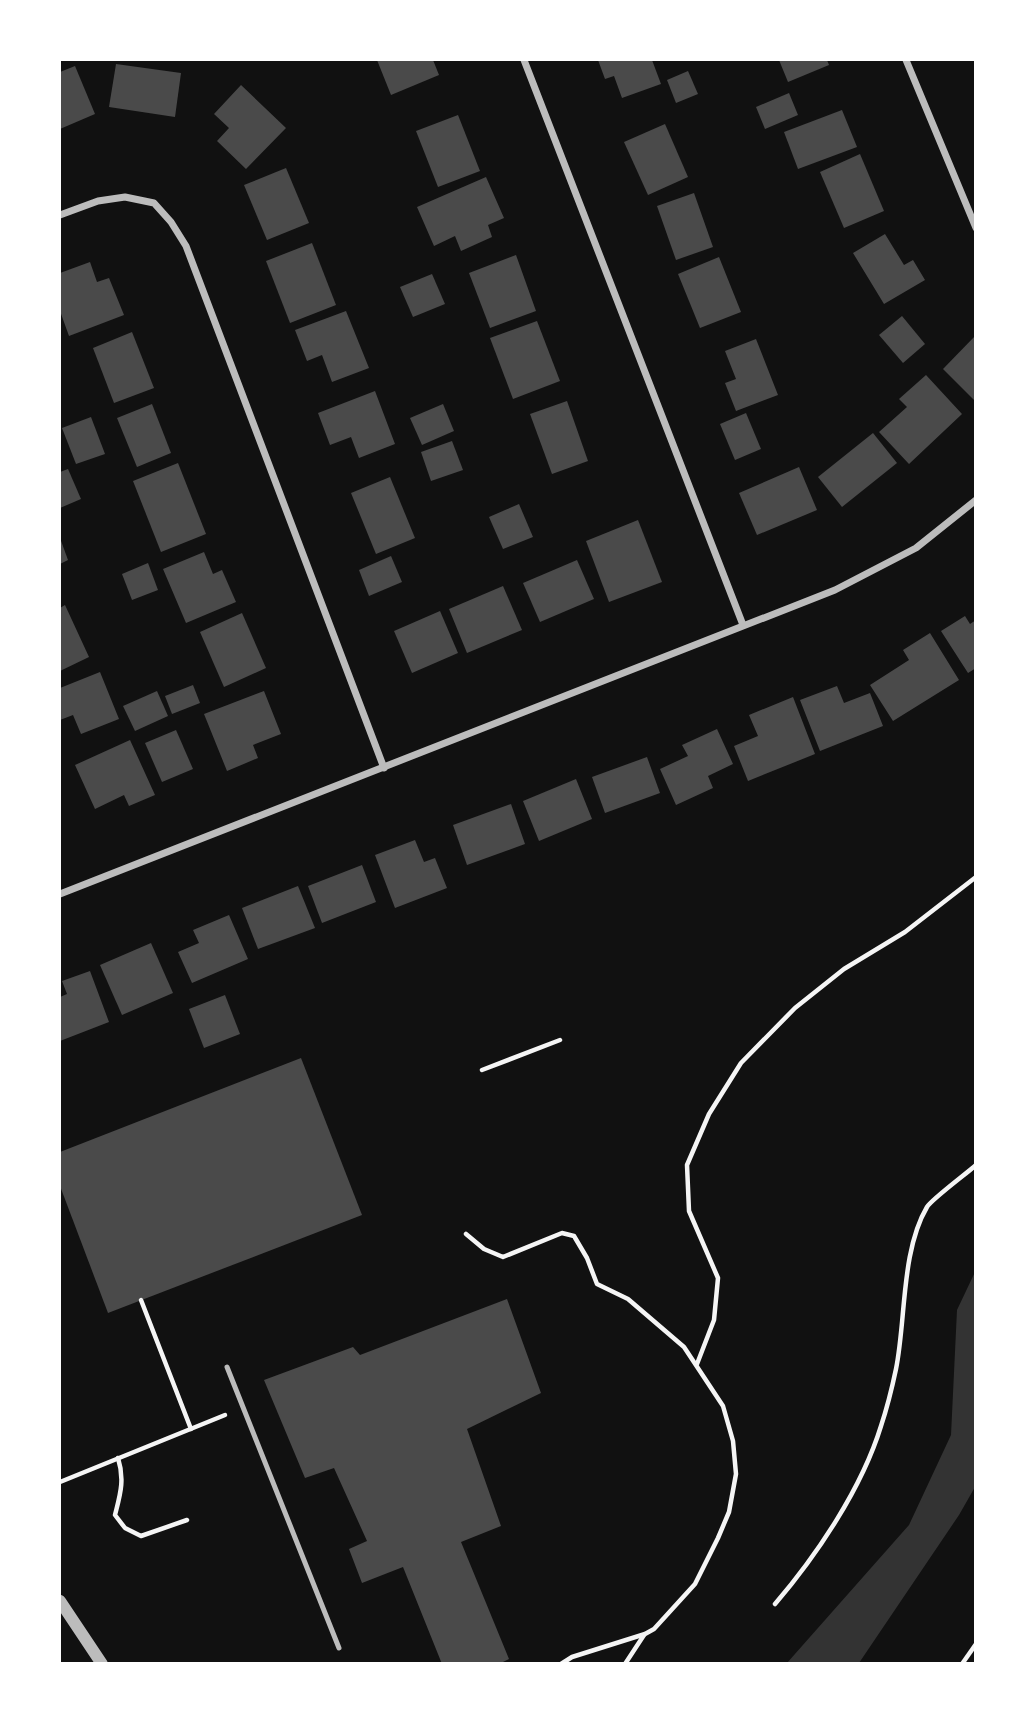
<svg xmlns="http://www.w3.org/2000/svg" width="1035" height="1723" font-family="Signika,sans-serif">
  <rect width="100%" height="100%" fill="#111"/>
  <path fill="#333" d="M 975,1272 L 975,1487 L 959,1515 L 859,1663 L 787,1663 L 909,1525 L 951,1435 L 957,1310 Z"/>
  <g fill="#4a4a4a">
    <path d="M 377,60 L 433,60 L 439,75 L 391,95 Z"/>
    <path d="M 598,60 L 652,60 L 661,84 L 622,98 L 614,76 L 605,79 Z"/>
    <path d="M 779,60 L 827,60 L 829,65 L 788,82 Z"/>
    <path d="M 116,64 L 181,73 L 175,117 L 109,107 Z"/>
    <path d="M 75,66 L 95,114 L 60,129 L 60,72 Z"/>
    <path d="M 688,71 L 698,94 L 676,103 L 667,80 Z"/>
    <path d="M 241,85 L 286,128 L 246,169 L 217,141 L 229,128 L 214,114 Z"/>
    <path d="M 789,93 L 798,115 L 765,129 L 756,107 Z"/>
    <path d="M 842,110 L 857,147 L 798,169 L 784,132 Z"/>
    <path d="M 458,115 L 480,171 L 438,187 L 416,131 Z"/>
    <path d="M 665,124 L 688,177 L 648,195 L 624,142 Z"/>
    <path d="M 860,154 L 884,211 L 844,228 L 820,172 Z"/>
    <path d="M 286,168 L 309,223 L 267,240 L 244,185 Z"/>
    <path d="M 486,177 L 504,218 L 488,225 L 492,237 L 461,251 L 455,236 L 434,246 L 417,207 Z"/>
    <path d="M 694,193 L 713,247 L 676,260 L 657,206 Z"/>
    <path d="M 885,234 L 904,265 L 913,260 L 925,280 L 884,304 L 853,253 Z"/>
    <path d="M 312,243 L 336,305 L 290,323 L 266,261 Z"/>
    <path d="M 516,255 L 536,311 L 490,328 L 469,273 Z"/>
    <path d="M 719,257 L 741,312 L 700,328 L 678,274 Z"/>
    <path d="M 90,262 L 97,282 L 109,278 L 124,315 L 69,336 L 60,311 L 60,273 Z"/>
    <path d="M 432,274 L 445,304 L 413,317 L 400,287 Z"/>
    <path d="M 346,311 L 369,368 L 332,382 L 322,355 L 307,361 L 295,330 Z"/>
    <path d="M 902,316 L 925,344 L 903,363 L 879,335 Z"/>
    <path d="M 537,321 L 560,381 L 513,399 L 490,338 Z"/>
    <path d="M 132,332 L 154,388 L 114,403 L 93,348 Z"/>
    <path d="M 976,335 L 976,402 L 943,369 Z"/>
    <path d="M 756,339 L 778,395 L 736,411 L 725,383 L 736,379 L 725,351 Z"/>
    <path d="M 926,375 L 962,414 L 909,464 L 879,432 L 907,407 L 899,399 Z"/>
    <path d="M 375,391 L 395,444 L 359,458 L 351,437 L 330,445 L 318,413 Z"/>
    <path d="M 567,401 L 588,461 L 552,474 L 530,414 Z"/>
    <path d="M 152,404 L 171,453 L 137,467 L 117,418 Z"/>
    <path d="M 443,404 L 454,431 L 422,445 L 410,418 Z"/>
    <path d="M 746,413 L 761,449 L 735,460 L 720,424 Z"/>
    <path d="M 91,417 L 105,454 L 76,464 L 62,428 Z"/>
    <path d="M 873,433 L 897,463 L 842,507 L 818,477 Z"/>
    <path d="M 452,441 L 463,470 L 431,481 L 421,452 Z"/>
    <path d="M 178,463 L 206,534 L 161,552 L 133,481 Z"/>
    <path d="M 799,467 L 817,510 L 757,535 L 739,493 Z"/>
    <path d="M 68,469 L 81,499 L 60,508 L 60,472 Z"/>
    <path d="M 390,477 L 415,538 L 376,554 L 351,493 Z"/>
    <path d="M 519,504 L 533,537 L 503,549 L 489,517 Z"/>
    <path d="M 638,520 L 662,582 L 609,602 L 586,541 Z"/>
    <path d="M 60,538 L 68,560 L 60,564 Z"/>
    <path d="M 204,552 L 213,574 L 222,570 L 236,602 L 186,623 L 163,569 Z"/>
    <path d="M 391,556 L 402,582 L 369,596 L 359,570 Z"/>
    <path d="M 577,560 L 594,599 L 540,622 L 523,583 Z"/>
    <path d="M 148,563 L 158,590 L 132,600 L 122,574 Z"/>
    <path d="M 503,586 L 522,630 L 467,653 L 449,609 Z"/>
    <path d="M 65,605 L 89,657 L 60,671 L 60,608 Z"/>
    <path d="M 440,611 L 458,653 L 412,673 L 394,631 Z"/>
    <path d="M 242,613 L 266,668 L 224,687 L 200,632 Z"/>
    <path d="M 965,616 L 970,624 L 976,620 L 976,668 L 968,673 L 941,631 Z"/>
    <path d="M 930,633 L 959,680 L 893,721 L 870,685 L 909,660 L 903,650 Z"/>
    <path d="M 100,672 L 119,719 L 81,734 L 73,715 L 60,720 L 60,688 Z"/>
    <path d="M 193,685 L 200,703 L 172,714 L 165,696 Z"/>
    <path d="M 837,686 L 844,703 L 870,693 L 883,726 L 820,751 L 800,700 Z"/>
    <path d="M 157,691 L 168,716 L 135,731 L 123,706 Z"/>
    <path d="M 264,691 L 281,734 L 253,745 L 258,758 L 227,771 L 204,714 Z"/>
    <path d="M 793,697 L 815,754 L 748,781 L 734,746 L 758,736 L 749,715 Z"/>
    <path d="M 717,729 L 733,764 L 708,776 L 713,788 L 676,805 L 660,769 L 688,756 L 682,745 Z"/>
    <path d="M 176,730 L 193,769 L 162,782 L 145,743 Z"/>
    <path d="M 130,740 L 155,795 L 129,806 L 124,795 L 95,809 L 75,765 Z"/>
    <path d="M 647,757 L 660,793 L 605,813 L 592,777 Z"/>
    <path d="M 576,779 L 592,819 L 539,841 L 523,801 Z"/>
    <path d="M 511,804 L 525,844 L 467,865 L 453,825 Z"/>
    <path d="M 415,840 L 424,862 L 435,858 L 447,888 L 395,908 L 375,855 Z"/>
    <path d="M 362,865 L 376,902 L 322,923 L 308,886 Z"/>
    <path d="M 298,886 L 315,928 L 258,949 L 242,908 Z"/>
    <path d="M 229,915 L 248,959 L 192,983 L 178,952 L 199,943 L 193,930 Z"/>
    <path d="M 151,943 L 173,993 L 122,1015 L 100,965 Z"/>
    <path d="M 90,971 L 109,1022 L 60,1041 L 60,997 L 67,994 L 62,981 Z"/>
    <path d="M 225,995 L 240,1034 L 204,1048 L 189,1009 Z"/>
    <path d="M 301,1058 L 362,1215 L 108,1313 L 60,1186 L 60,1152 Z"/>
    <path d="M 507,1299 L 541,1393 L 467,1429 L 501,1526 L 461,1542 L 509,1659 L 499,1664 L 442,1664 L 403,1567 L 362,1583 L 349,1549 L 367,1541 L 334,1468 L 305,1478 L 264,1380 L 353,1347 L 360,1355 Z"/>
  </g>
  <g fill="none" stroke-linecap="round" stroke-linejoin="round">
    <g stroke="#f5f5f5" stroke-width="4.5">
      <path d="M 482,1070 L 560,1040"/>
      <path d="M 466,1234 L 484,1249 L 503,1257 L 562,1233 L 574,1236 L 587,1258 L 597,1284 L 628,1299 L 684,1347 L 723,1406 L 733,1441 L 736,1474 L 729,1512 L 718,1538 L 695,1584 L 654,1629 L 645,1634 L 572,1657 L 561,1664"/>
      <path d="M 141,1300 L 191,1429"/>
      <path d="M 697,1364 L 714,1320 L 718,1278 L 689,1211 L 687,1165 L 709,1114 L 741,1063 L 795,1008 L 844,969 L 905,932 L 976,877"/>
      <path d="M 118,1458 C 125,1480 120,1495 115,1515 L 125,1528 L 141,1536 L 187,1520"/>
      <path d="M 60,1482 L 225,1415"/>
      <path d="M 775,1604 C 817,1555 862,1488 881,1426 C 887,1408 892,1388 896,1369 C 906,1320 901,1251 927,1207 C 932,1199 966,1174 976,1165"/>
      <path d="M 625,1664 L 644,1635"/>
      <path d="M 962,1664 L 976,1644"/>
    </g>
    <path stroke="#bcbcbc" stroke-width="5" d="M 227,1367 L 339,1648"/>
    <g stroke="#bcbcbc" stroke-width="7">
      <path d="M 524,60 L 743,625"/>
      <path d="M 906,60 L 976,228"/>
      <path d="M 60,215 L 98,201 L 125,197 L 154,203 L 171,222 L 186,246 L 384,768"/>
      <path d="M 60,894 L 835,590 L 916,548 L 976,500"/>
    </g>
    <path stroke="#bcbcbc" stroke-width="12" d="M 60,1601 L 102,1664"/>
  </g>
  <rect width="1035" height="1723" fill="none" stroke="#ffffff" stroke-width="122"/>
</svg>
